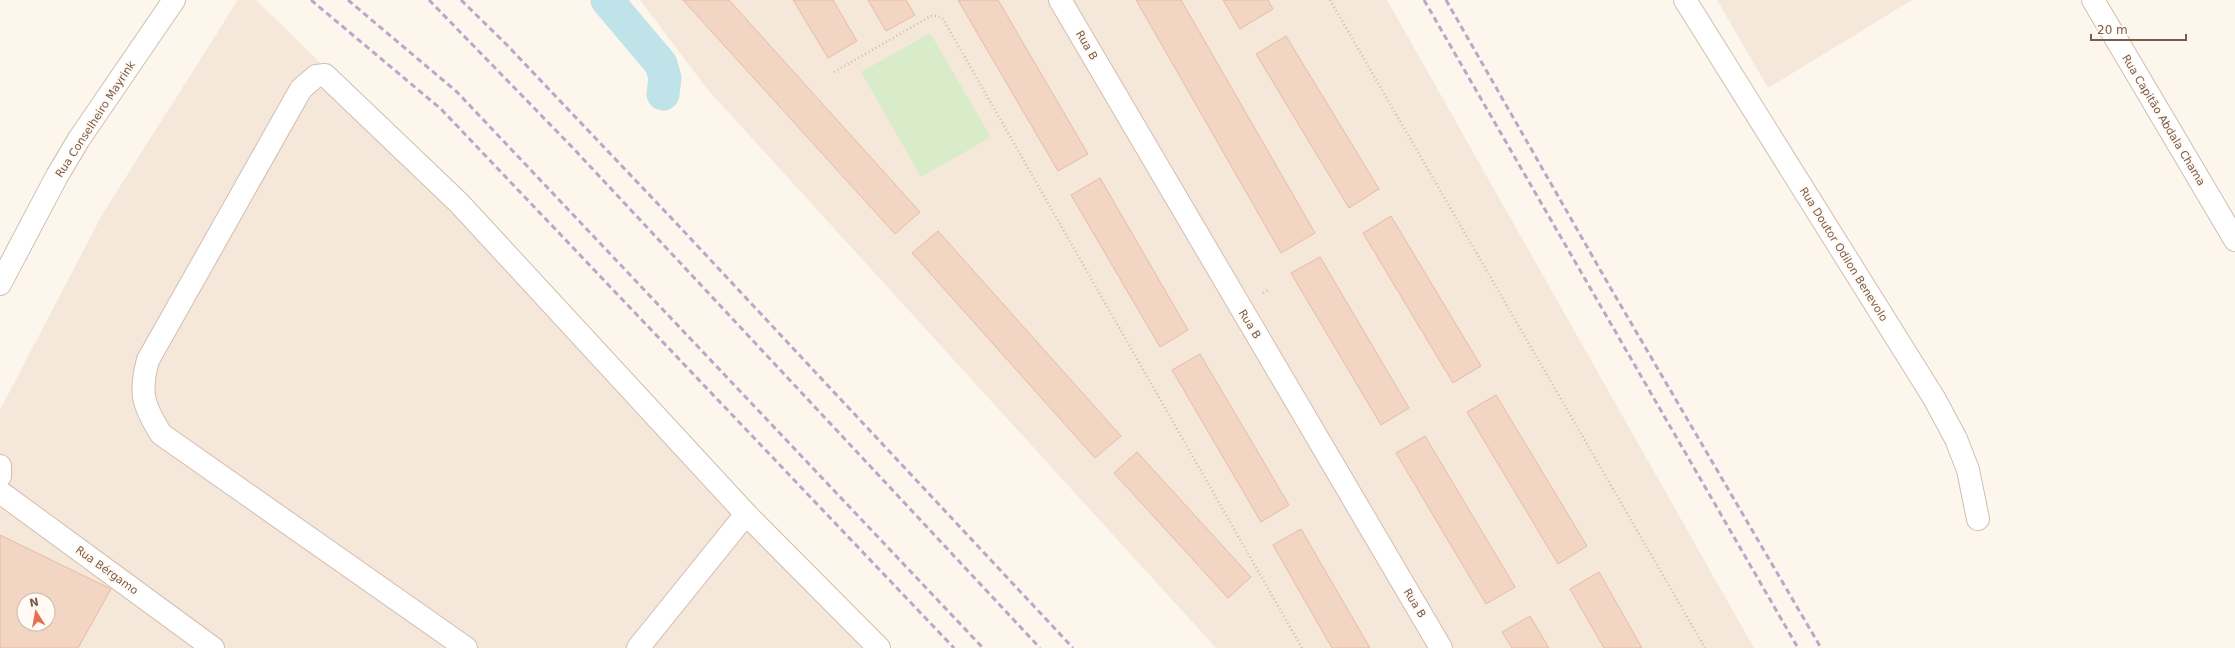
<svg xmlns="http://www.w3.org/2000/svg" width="2235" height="648" font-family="'DejaVu Sans',sans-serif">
  <rect width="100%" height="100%" fill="#fdf6ec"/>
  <g fill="#f5e8da" fill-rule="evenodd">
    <path d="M 238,0 L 256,0 L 460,200 L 883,648 L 0,648 L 0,410 L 103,213 ZM 24,600 L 48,600 L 48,624 L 24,624 Z"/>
    <path d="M 640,0 L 1387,0 L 1754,648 L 1216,648 L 708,90 Z"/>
    <path d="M 1717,0 L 1912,0 L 1768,88 Z"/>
  </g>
  <path fill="#d8ecc9" d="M 930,33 L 991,137 L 921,177 L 861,72 Z"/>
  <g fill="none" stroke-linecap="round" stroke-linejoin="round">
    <path stroke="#bfe3e8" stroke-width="33" d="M 607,0 L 661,64 L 665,78 L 663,94"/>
  </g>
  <g fill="#f3d5c3" stroke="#e6bba3" fill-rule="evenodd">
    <path d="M 683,0 L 729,0 L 920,212 L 895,234 Z"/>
    <path d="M 793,0 L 833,0 L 857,41 L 828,58 Z"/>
    <path d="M 868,0 L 906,0 L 915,15 L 886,31 Z"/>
    <path d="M 958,0 L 998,0 L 1088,154 L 1058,171 Z"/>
    <path d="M 1136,0 L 1181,0 L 1315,233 L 1281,253 Z"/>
    <path d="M 1223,0 L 1268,0 L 1273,9 L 1240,29 Z"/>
    <path d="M 1286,36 L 1379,189 L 1349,208 L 1256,54 Z"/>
    <path d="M 1100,178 L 1188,330 L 1160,347 L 1071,195 Z"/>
    <path d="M 1391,216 L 1481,366 L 1453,383 L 1363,233 Z"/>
    <path d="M 938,231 L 1121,436 L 1095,458 L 912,253 Z"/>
    <path d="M 1320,257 L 1409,408 L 1381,425 L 1291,273 Z"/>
    <path d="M 1200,354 L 1289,505 L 1261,522 L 1172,370 Z"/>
    <path d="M 1496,395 L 1587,546 L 1558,564 L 1467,412 Z"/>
    <path d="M 1425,436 L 1515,587 L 1486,604 L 1396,453 Z"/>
    <path d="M 1137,452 L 1251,577 L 1228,598 L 1114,473 Z"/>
    <path d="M 1301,529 L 1370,648 L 1332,648 L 1273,545 Z"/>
    <path d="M 0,535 L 111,589 L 78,648 L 0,648 ZM 24,600 L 48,600 L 48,624 L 24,624 Z"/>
    <path d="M 1599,572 L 1642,648 L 1604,648 L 1570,589 Z"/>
    <path d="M 1530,616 L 1549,648 L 1512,648 L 1502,632 Z"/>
  </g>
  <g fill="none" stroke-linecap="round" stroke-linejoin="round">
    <defs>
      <g id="minor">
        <path d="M 1060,0 L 1441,648"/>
        <path d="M 1685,0 L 1934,398 L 1956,439 L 1968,470 L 1978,519"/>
        <path d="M 2093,0 L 2235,240"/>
        <path d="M 0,284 L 57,176 L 79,139 L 174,0"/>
        <path d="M 0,466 L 0,476"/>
        <path d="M 0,492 L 213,648"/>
        <path d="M 466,648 L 161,434 C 143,405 139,393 148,360 L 301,89 L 316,76 L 325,75 L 459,203 L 746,514 L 879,648"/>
        <path d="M 638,648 L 746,514"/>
      </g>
    </defs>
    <use href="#minor" stroke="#d1beb0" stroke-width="24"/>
    <g stroke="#d9b8a5" stroke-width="2.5" stroke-dasharray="1 3" stroke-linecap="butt">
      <path d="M 1330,0 L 1705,648"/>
      <path d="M 834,72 L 931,16 L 938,16 L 943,19 L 1302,648"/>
      <path d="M 1263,293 L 1268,290"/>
    </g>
    <use href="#minor" stroke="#fff" stroke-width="22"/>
    <g stroke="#b9a8c9" stroke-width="3" stroke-dasharray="6 4" stroke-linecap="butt">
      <path d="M 311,0 L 441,109 L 954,648"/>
      <path d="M 348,0 L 457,92 L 983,648"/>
      <path d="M 429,0 L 572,147 L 1040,648"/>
      <path d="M 461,0 L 507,45 L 676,223 L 1073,648"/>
      <path d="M 1424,0 L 1798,648"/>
      <path d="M 1446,0 L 1610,287 L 1821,648"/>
    </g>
  </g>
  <g text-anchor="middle" stroke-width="4" stroke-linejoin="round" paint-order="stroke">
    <g font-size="11" fill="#7a5c4d" stroke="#fffaf3">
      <text transform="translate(1087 45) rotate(60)" y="4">Rua B</text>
      <text transform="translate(95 119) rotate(-57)" y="4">Rua Conselheiro Mayrink</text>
      <text transform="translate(2164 120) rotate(59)" y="4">Rua Capitão Abdala Chama</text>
      <text transform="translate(1844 254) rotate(58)" y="4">Rua Doutor Odilon Benevolo</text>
      <text transform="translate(1250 324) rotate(59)" y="4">Rua B</text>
      <text transform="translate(107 570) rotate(36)" y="4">Rua Bérgamo</text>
      <text transform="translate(1415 603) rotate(59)" y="4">Rua B</text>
    </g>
  </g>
  <g transform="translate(36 612) rotate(349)"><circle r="19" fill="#fffaf3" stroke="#cabbb1"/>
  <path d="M0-3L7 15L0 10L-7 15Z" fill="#e76f51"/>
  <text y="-6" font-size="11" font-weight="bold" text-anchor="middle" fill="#7a5c4d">N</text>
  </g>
  <path d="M2091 34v6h95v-6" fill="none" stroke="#7a5c4d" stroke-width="2"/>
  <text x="2097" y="34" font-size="12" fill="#7a5c4d" stroke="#fffaf3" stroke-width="3" paint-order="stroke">20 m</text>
</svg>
